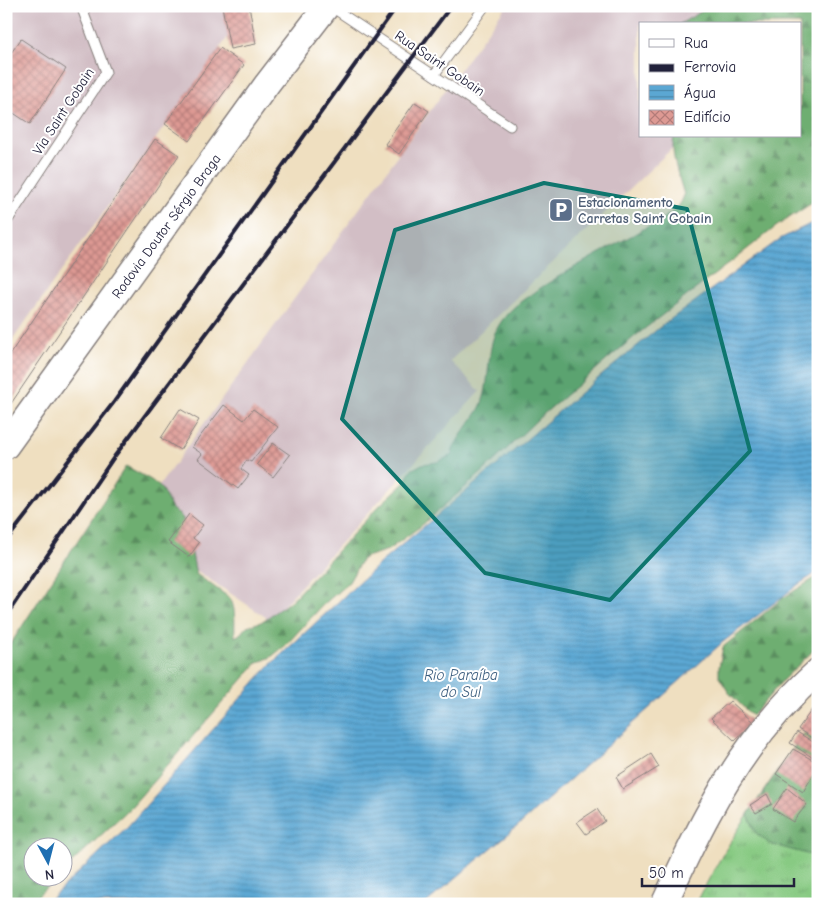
<svg xmlns="http://www.w3.org/2000/svg" width="824" height="910" font-family="'Comic Neue',sans-serif">
  <defs>
    <pattern id="grass-tufts" width="24" height="20" patternUnits="userSpaceOnUse" patternTransform="scale(1.25)"><rect width="24" height="20" fill="#88ca83"/><path d="M3 7l-1-3M5 7V3M7 7l1-3M15 17l-1-3M17 17v-4M19 17l1-3" fill="none" stroke="#75ad72"/></pattern>
    <pattern id="forest-firs" width="22" height="20" patternUnits="userSpaceOnUse" patternTransform="scale(1.25)"><rect width="22" height="20" fill="#6eae71"/><path d="M5 1l3.5 6h-7zM16 11l3.5 6h-7z" fill="#5a8d5e"/></pattern>
    <pattern id="water-rules" width="6" height="5" patternUnits="userSpaceOnUse" patternTransform="scale(1.25)"><rect width="6" height="5" fill="#5ba7d3"/><path d="M0 2.5h6" fill="none" stroke="#4b88ac"/></pattern>
    <pattern id="building-cross-hatch" width="8" height="8" patternUnits="userSpaceOnUse" patternTransform="scale(1.25)"><rect width="8" height="8" fill="#dd9993"/><path d="M0 0l8 8M0 8l8-8" fill="none" stroke="#b37c79"/></pattern>
  </defs>
  <rect width="100%" height="100%" fill="#fff"/>
  <filter id="ink" filterUnits="userSpaceOnUse"><feTurbulence type="fractalNoise" baseFrequency=".02" numOctaves="2"/><feDisplacementMap in="SourceGraphic" scale="10" xChannelSelector="R" yChannelSelector="G"/><feConvolveMatrix kernelMatrix="1 2 1 2 8 2 1 2 1" color-interpolation-filters="sRGB"/></filter>
  <filter id="wash" filterUnits="userSpaceOnUse"><feTurbulence type="fractalNoise" baseFrequency=".0096" numOctaves="4" result="noise"/><feDisplacementMap in="SourceGraphic" scale="20" xChannelSelector="R" yChannelSelector="G"/><feGaussianBlur stdDeviation="1.12" result="paint"/><feColorMatrix in="noise" values="0 0 0 0 0 0 0 0 0 0 0 0 0 0 0 0 0 1.4 0 .05"/><feComposite in="paint" operator="in"/></filter>
  <g filter="url(#wash)">
    <rect width="100%" height="100%" fill="#efdfc0"/>
    <g fill="#d2bec5">
      <path d="M 6,6 L 250,6 L 6,349 Z"/>
      <path d="M 506,6 L 818,6 L 800,24 L 640,24 L 640,136 L 685,136 L 450,361 L 480,391 L 270,620 L 130,526 Z"/>
    </g>
    <path fill="url(#grass-tufts)" stroke="#55765f" d="M 818,713 L 818,904 L 696,904 C 729,836 775,775 818,713 Z"/>
    <g fill="url(#forest-firs)" stroke="#486856">
      <path d="M 711,6 L 818,6 L 818,199 L 777,226 L 634,337 L 539,418 L 487,468 L 421,526 L 388,550 L 366,557 L 362,559 L 349,582 L 322,606 L 286,645 L 271,657 L 257,663 L 131,807 L 63,871 L 62,848 L 32,848 L 32,878 L 56,878 L 29,904 L 6,904 L 6,651 L 126,466 L 151,480 L 161,488 L 172,509 L 182,517 L 186,524 L 196,574 L 230,598 C 237,611 234,623 235,637 L 240,634 L 247,626 L 261,622 L 291,601 L 377,508 L 404,483 L 411,470 L 422,464 L 437,462 L 452,455 C 453,440 476,419 482,403 C 491,380 486,344 499,325 C 510,307 528,296 545,285 C 573,267 602,252 631,236 C 644,228 659,222 671,213 C 678,208 682,202 684,195 C 679,176 670,156 674,136 L 800,136 L 800,24 L 680,24 Z"/>
      <path d="M 818,576 L 818,646 L 783,680 L 752,716 L 729,693 L 719,677 L 719,667 L 723,647 L 783,598 Z"/>
      <path d="M 818,713 L 818,857 L 770,844 L 756,833 L 748,814 Z"/>
    </g>
    <path fill="url(#water-rules)" stroke="#3e6487" d="M 818,220 L 818,572 L 799,584 L 723,642 L 526,819 L 425,904 L 45,904 L 128,826 L 268,667 L 380,563 L 495,467 L 572,400 L 660,327 L 780,239 Z"/>
    <g id="blocks">
      <g fill="url(#building-cross-hatch)">
        <path d="M 222,6 L 249,6 L 256,44 L 230,49 Z"/>
        <path d="M 21,39 L 66,69 L 30,124 L 6,108 L 6,60 Z"/>
        <path d="M 220,48 L 244,65 L 189,141 L 165,124 Z"/>
        <path d="M 415,102 L 429,111 L 399,154 L 385,144 Z"/>
        <path d="M 155,139 L 179,155 L 6,411 L 6,360 Z"/>
        <path d="M 224,405 L 244,420 L 253,409 L 278,427 L 251,462 L 247,460 L 241,469 L 249,475 L 238,489 L 198,459 L 202,454 L 192,447 Z"/>
        <path d="M 180,409 L 199,420 L 180,450 L 161,438 Z"/>
        <path d="M 273,443 L 290,455 L 273,477 L 257,464 Z"/>
        <path d="M 189,514 L 203,525 L 193,538 L 199,543 L 189,557 L 168,542 Z"/>
        <path d="M 730,701 L 753,722 L 735,741 L 711,718 Z"/>
        <path d="M 818,701 L 818,742 L 798,729 Z"/>
        <path d="M 797,732 L 818,745 L 818,761 L 790,743 Z"/>
        <path d="M 793,749 L 818,763 L 818,767 L 803,792 L 776,774 Z"/>
        <path d="M 651,754 L 659,767 L 623,789 L 616,777 Z"/>
        <path d="M 787,788 L 807,804 L 793,822 L 773,809 Z"/>
        <path d="M 767,794 L 772,804 L 756,813 L 750,805 Z"/>
        <path d="M 597,809 L 605,821 L 586,834 L 577,822 Z"/>
      </g>
    </g>
  </g>
  <g filter="url(#ink)">
    <use href="#blocks" fill-opacity="0" stroke="#88807e" stroke-width="1"/>
    <g fill="none" stroke-linecap="round" stroke-linejoin="round">
      <defs>
        <g id="service">
          <path d="M 330,6 L 510,126"/>
          <path d="M 434,75 L 485,6"/>
          <path d="M 6,223 L 106,72 L 81,6"/>
        </g>
        <g id="secondary">
          <path d="M 6,446 L 267,84 L 327,6"/>
          <path d="M 664,904 C 678,874 692,843 708,814 C 736,762 774,711 818,671"/>
        </g>
      </defs>
      <use href="#service" stroke="#88807e" stroke-width="11"/>
      <use href="#secondary" stroke="#88807e" stroke-width="28"/>
      <use href="#service" stroke="#fff" stroke-width="9"/>
      <use href="#secondary" stroke="#fff" stroke-width="25"/>
      <g stroke="#22223b" stroke-width="4">
        <path d="M 6,541 L 114,402 L 397,6"/>
        <path d="M 6,616 L 114,457 L 451,6"/>
      </g>
    </g>
  </g>
  <path fill="#0f766e" fill-opacity="0.2" stroke="#0f766e" stroke-width="4" stroke-linejoin="round" d="M 544,183 L 687,209 L 750,451 L 610,600 L 485,573 L 342,419 L 395,230 Z"/>
  <defs>
    <symbol id="parking-square" viewBox="-11 -11 22 22"><rect x="-9" y="-9" width="18" height="18" rx="4" fill="#5c6f8a" stroke="#fff"/><path d="M-3.5-5.5H1a3.5 3.5 0 0 1 0 7H-1V5.5H-3.5ZM-1-3.4V-.6H.8a1.4 1.4 0 0 0 0-2.8Z" fill="#fff"/></symbol>
  </defs>
  <g fill-rule="evenodd">
    <use href="#parking-square" x="547" y="196" width="28" height="28"/>
  </g>
  <g text-anchor="middle" stroke-width="4" stroke-linejoin="round" paint-order="stroke">
    <g font-size="14" fill="#22223b" stroke="#fff">
      <text transform="translate(440 63) rotate(34)" y="5">Rua Saint Gobain</text>
      <text transform="translate(63 111) rotate(-57)" y="5">Via Saint Gobain</text>
      <text transform="translate(166 226) rotate(-54)" y="5">Rodovia Doutor Sérgio Braga</text>
    </g>
    <g font-size="14" font-weight="bold" fill="#4e5e75" stroke="#fff" text-anchor="start">
      <text x="578" y="207">Estacionamento<tspan x="578" dy="16">Carretas Saint Gobain</tspan></text>
    </g>
    <g font-size="15" font-style="italic" fill="#3c5e7f" stroke="#fff">
      <text x="461" y="680">Rio Paraíba<tspan x="461" dy="17">do Sul</tspan></text>
    </g>
  </g>
  <rect width="824" height="910" fill="none" stroke="#fff" stroke-width="25"/>
  <rect x="639" y="22" width="162" height="115" fill="#ffffff" stroke="#a7a7b1"/>
  <rect x="649" y="39" width="25" height="8" fill="#ffffff" stroke="#a7a7b1"/>
  <text x="684" y="48" font-size="15" fill="#22223b">Rua</text>
  <rect x="649" y="64" width="25" height="8" fill="#22223b" stroke="#a7a7b1"/>
  <text x="684" y="72" font-size="15" fill="#22223b">Ferrovia</text>
  <rect x="649" y="85" width="25" height="15" fill="url(#water-rules)" stroke="#a7a7b1"/>
  <text x="684" y="98" font-size="15" fill="#22223b">Água</text>
  <rect x="649" y="110" width="25" height="15" fill="url(#building-cross-hatch)" stroke="#a7a7b1"/>
  <text x="684" y="122" font-size="15" fill="#22223b">Edifício</text>
  <g transform="translate(48 862) rotate(173)"><circle r="24" fill="#ffffff" stroke="#a7a7b1"/>
  <path d="M0-4L9 19L0 12L-9 19Z" fill="#1f6fb2"/>
  <text y="-8" font-size="14" font-weight="bold" text-anchor="middle" fill="#22223b">N</text>
  </g>
  <path d="M642 878v8h152v-8" fill="none" stroke="#22223b" stroke-width="2.5"/>
  <text x="649" y="878" font-size="15" fill="#22223b" stroke="#ffffff" stroke-width="4" paint-order="stroke">50 m</text>
</svg>
